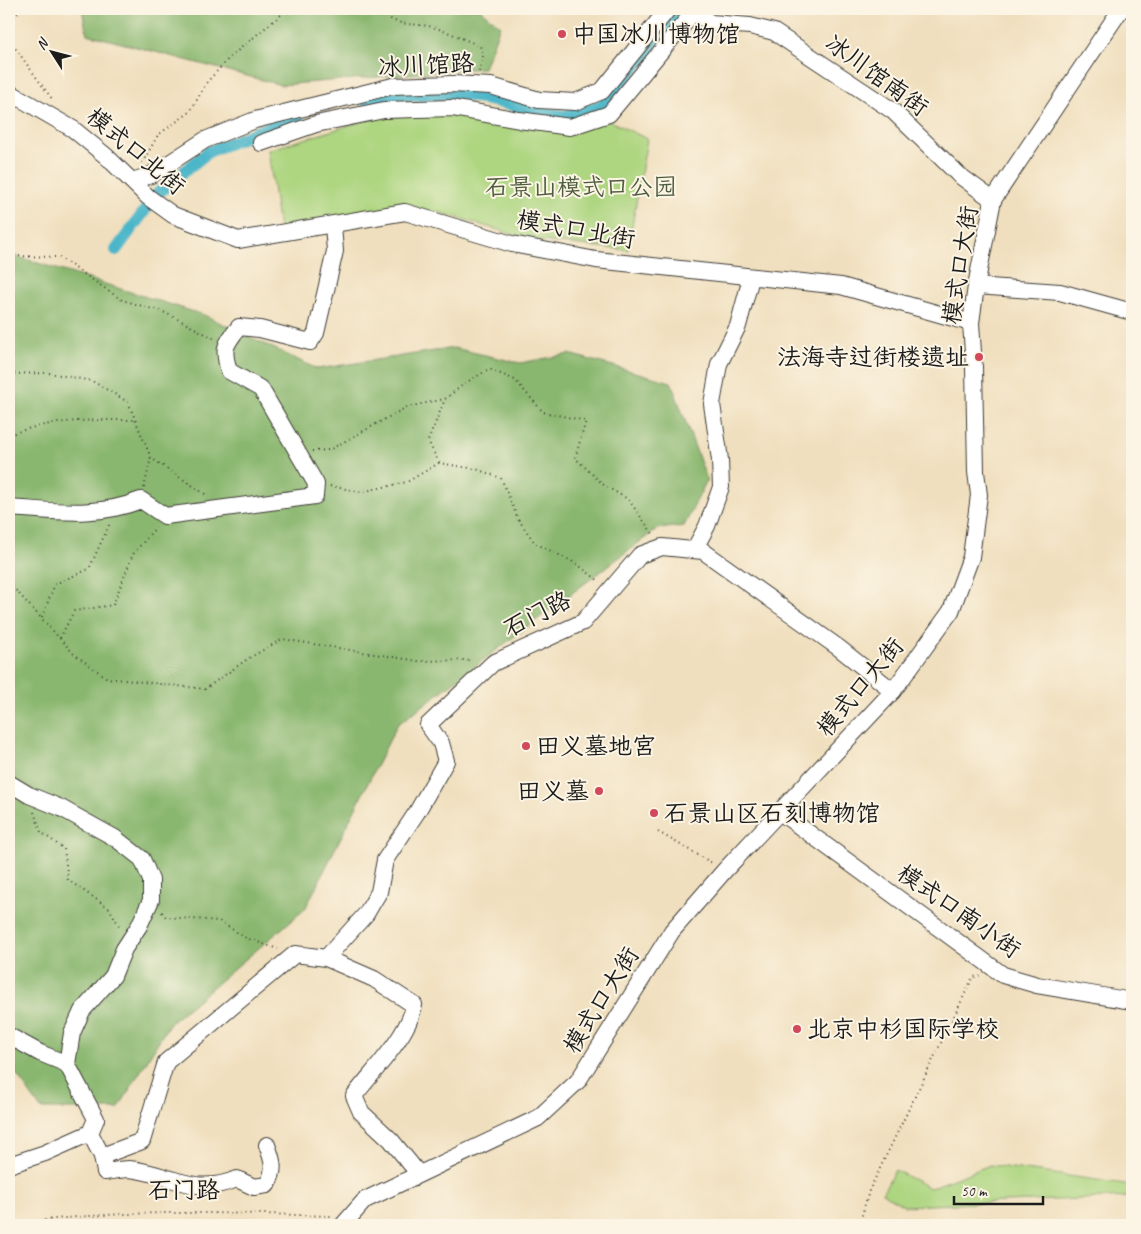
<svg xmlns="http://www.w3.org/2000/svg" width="1141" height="1234" font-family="Caveat,'LXGW WenKai TC',sans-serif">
  <rect width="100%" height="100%" fill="#fcf5e5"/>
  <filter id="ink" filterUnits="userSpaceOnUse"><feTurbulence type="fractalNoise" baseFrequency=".02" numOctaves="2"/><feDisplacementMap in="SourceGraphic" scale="10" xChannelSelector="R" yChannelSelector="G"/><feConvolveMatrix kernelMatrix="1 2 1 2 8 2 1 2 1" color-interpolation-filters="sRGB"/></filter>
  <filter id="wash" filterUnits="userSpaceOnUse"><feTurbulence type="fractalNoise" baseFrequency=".0096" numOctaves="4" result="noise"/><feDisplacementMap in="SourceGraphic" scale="20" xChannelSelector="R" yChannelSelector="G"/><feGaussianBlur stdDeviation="1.12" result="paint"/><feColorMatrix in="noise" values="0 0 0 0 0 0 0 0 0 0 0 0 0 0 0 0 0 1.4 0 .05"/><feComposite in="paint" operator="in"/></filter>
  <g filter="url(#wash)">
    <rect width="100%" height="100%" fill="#f0dfbe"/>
    <g fill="#aed681" stroke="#65794e">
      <path d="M 454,113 L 522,128 L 608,120 L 647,139 L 628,250 L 532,240 L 438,212 L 404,208 L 279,229 L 268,150 L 384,115 Z"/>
      <path d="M 990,1165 L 1132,1185 L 1132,1197 L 904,1206 L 882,1193 L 895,1170 L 930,1188 Z"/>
    </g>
    <g fill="#8ab76f" stroke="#536a46">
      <path d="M 82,9 L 480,9 L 500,26 L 484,68 L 281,85 L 87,34 Z"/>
      <path d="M 9,254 L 204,315 L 317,369 L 454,348 L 520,363 L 569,354 L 671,382 L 707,480 L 684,526 L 657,529 L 397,725 L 305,909 L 169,1024 L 118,1109 L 41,1109 L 9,1064 Z"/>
    </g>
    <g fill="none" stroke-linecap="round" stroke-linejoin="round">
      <g stroke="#4cb6c9" stroke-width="12">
        <path d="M 366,101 L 381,97 L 459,94 L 564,116 L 602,105 L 685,9"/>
        <path d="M 116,250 L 157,194 L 208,152 L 283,121 L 298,117"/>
      </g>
    </g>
  </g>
  <g filter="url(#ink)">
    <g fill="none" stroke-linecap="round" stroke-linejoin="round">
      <defs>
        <g id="minor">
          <path d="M 689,9 L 711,23 L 750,26 L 774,32 L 893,111 L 959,175 L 993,200"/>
          <path d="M 9,92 L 73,129 L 106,156 L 148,197 L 173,215 L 238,240 L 405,212 L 512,244 L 596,260 L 841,286 L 971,323"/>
          <path d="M 261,143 L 316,124 L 384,110 L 452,108 L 519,120 L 570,127 L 609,114 L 696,9"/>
          <path d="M 132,181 L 151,175 L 205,140 L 255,120 L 393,86 L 452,84 L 491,86 L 539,100 L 575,102 L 602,91 L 668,9"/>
          <path d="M 976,286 L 1060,292 L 1132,312"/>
          <path d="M 9,508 C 57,511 95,518 141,500 L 165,516 L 315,496 L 316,484 L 261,389 L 229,371 C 222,348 225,345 239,327 L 260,329 L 310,342 L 316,333 L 335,251 L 333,225"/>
          <path d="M 694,550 L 707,526 L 721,487 L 720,460 L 712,404 L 719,364 L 738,326 L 751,278"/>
          <path d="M 9,783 L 29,795 L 61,808 L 115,838 L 142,859 L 151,880 L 151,900 L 139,926 L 124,949 L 113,976 L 82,1011 L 72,1033 L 67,1064 L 96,1119 L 90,1133 L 45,1153 L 9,1165"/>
          <path d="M 780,812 L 1003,975 L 1037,985 L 1132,1001"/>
          <path d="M 326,958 L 366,914 L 379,892 L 385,860 L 417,812 L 446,761 L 441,743 L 428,725 L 493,663 L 583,622 L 640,555 L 662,547 L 703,551 L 839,648 L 893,691"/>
          <path d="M 9,1036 L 40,1053 L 67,1064"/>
          <path d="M 90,1133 L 102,1156 L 142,1141 L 166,1062 L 295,954 L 326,958 L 374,979 L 414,1005 C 409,1035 373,1071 354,1096 L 361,1112 L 391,1140 L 418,1173"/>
          <path d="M 102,1156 L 105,1172 C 113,1171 122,1169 129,1169 C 170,1173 193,1197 237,1179 L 254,1187 L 267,1185 C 276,1170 273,1161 267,1145"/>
          <path d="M 343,1225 L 365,1200 L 538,1118 L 578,1081 L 672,931 L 725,870 L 893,691 L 951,611 L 971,557 L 979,495 L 976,472 L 974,367 L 971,323 L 976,286 L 993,200 L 1121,9"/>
        </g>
      </defs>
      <use href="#minor" stroke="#3c3934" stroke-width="18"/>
      <g stroke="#3c3934" stroke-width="2" stroke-dasharray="1 4" stroke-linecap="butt">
        <path d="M 21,9 L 11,21 L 10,41 L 52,99"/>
        <path d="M 367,9 L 384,14"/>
        <path d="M 379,9 C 397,30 414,21 436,28 C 451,33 466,40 480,46 L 483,55 L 479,72"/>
        <path d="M 142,163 L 158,135 L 190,112 L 207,82 L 230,57 L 282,14 L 282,9"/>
        <path d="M 9,256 L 59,257 L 122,300 L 166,313 L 215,339"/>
        <path d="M 9,374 L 49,373 L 92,381 L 128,402 L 151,458 L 208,496"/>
        <path d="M 9,435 C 51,419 90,420 135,420"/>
        <path d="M 312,451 L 329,450 L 407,407 L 445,399"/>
        <path d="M 439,463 L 428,441 L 445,399 L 464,384 L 489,369 L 515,380 L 543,412 L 586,421 L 575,458 L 605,486 L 628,499 L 653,534"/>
        <path d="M 330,486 L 361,492 L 407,482 L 439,463 L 476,469 L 501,478 L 518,519 L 535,543 L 577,564 L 599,581"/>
        <path d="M 144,488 L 151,458"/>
        <path d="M 9,583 L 74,654 L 107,678 L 205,689 L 249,658 L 282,639 L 418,661 L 467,660 L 472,662"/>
        <path d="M 42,617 L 55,584 L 89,569 L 110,523"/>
        <path d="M 60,638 L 74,611 L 113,605 L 133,554 L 156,527"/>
        <path d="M 34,812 L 41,832 L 64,849 L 68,880 L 109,908 L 121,929"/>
        <path d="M 658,832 L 712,863"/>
        <path d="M 162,912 L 166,917 L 219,921 L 246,938 L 278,949"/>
        <path d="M 10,1225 C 116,1208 225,1213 332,1216"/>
        <path d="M 859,1225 L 869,1191 L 973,977 L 980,976"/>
        <path d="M 1062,1225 L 1132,1223"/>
      </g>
      <use href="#minor" stroke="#fff" stroke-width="16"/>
    </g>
  </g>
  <g fill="#d1495b" stroke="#fcf5e5" stroke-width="2">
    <circle cx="562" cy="34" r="5"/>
    <circle cx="979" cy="357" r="5"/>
    <circle cx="526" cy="746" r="5"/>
    <circle cx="599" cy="791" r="5"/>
    <circle cx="654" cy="813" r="5"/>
    <circle cx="797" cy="1029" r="5"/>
  </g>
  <g text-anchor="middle" stroke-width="4" stroke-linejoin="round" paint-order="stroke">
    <g font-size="24" fill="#1c1c1c" stroke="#fcf5e5" text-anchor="start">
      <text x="572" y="42">中国冰川博物馆</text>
      <text x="969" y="365" text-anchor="end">法海寺过街楼遗址</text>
      <text x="536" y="754">田义墓地宫</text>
      <text x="589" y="799" text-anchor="end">田义墓</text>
      <text x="664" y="821">石景山区石刻博物馆</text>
      <text x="807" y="1037">北京中杉国际学校</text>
    </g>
    <g font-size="24" fill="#1c1c1c" stroke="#fcf5e5">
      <text transform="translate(426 65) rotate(-3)" y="8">冰川馆路</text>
      <text transform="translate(877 75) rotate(36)" y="8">冰川馆南街</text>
      <text transform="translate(136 151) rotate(40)" y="8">模式口北街</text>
      <text transform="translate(576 229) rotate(10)" y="8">模式口北街</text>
      <text transform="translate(960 265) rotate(-81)" y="8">模式口大街</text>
      <text transform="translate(537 614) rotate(-27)" y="8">石门路</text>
      <text transform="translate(860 687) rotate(-50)" y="8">模式口大街</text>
      <text transform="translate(959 911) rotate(35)" y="8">模式口南小街</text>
      <text transform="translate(601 1000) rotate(-58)" y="8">模式口大街</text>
      <text x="184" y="1198">石门路</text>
    </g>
    <g font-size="24" fill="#4f5d3f" stroke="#fcf5e5">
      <text x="581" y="195">石景山模式口公园</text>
    </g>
  </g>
  <rect width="1141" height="1234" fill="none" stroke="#fcf5e5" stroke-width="30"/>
  <g transform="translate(52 52) rotate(306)" stroke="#fcf5e5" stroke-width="4" paint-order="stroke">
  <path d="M0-4L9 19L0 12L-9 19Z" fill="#1c1c1c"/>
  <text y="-8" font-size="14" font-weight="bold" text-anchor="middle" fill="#1c1c1c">N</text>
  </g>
  <path d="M954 1196v8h89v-8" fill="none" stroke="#1c1c1c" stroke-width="2.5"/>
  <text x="961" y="1196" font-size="15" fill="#1c1c1c" stroke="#fcf5e5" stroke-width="4" paint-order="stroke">50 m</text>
</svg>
